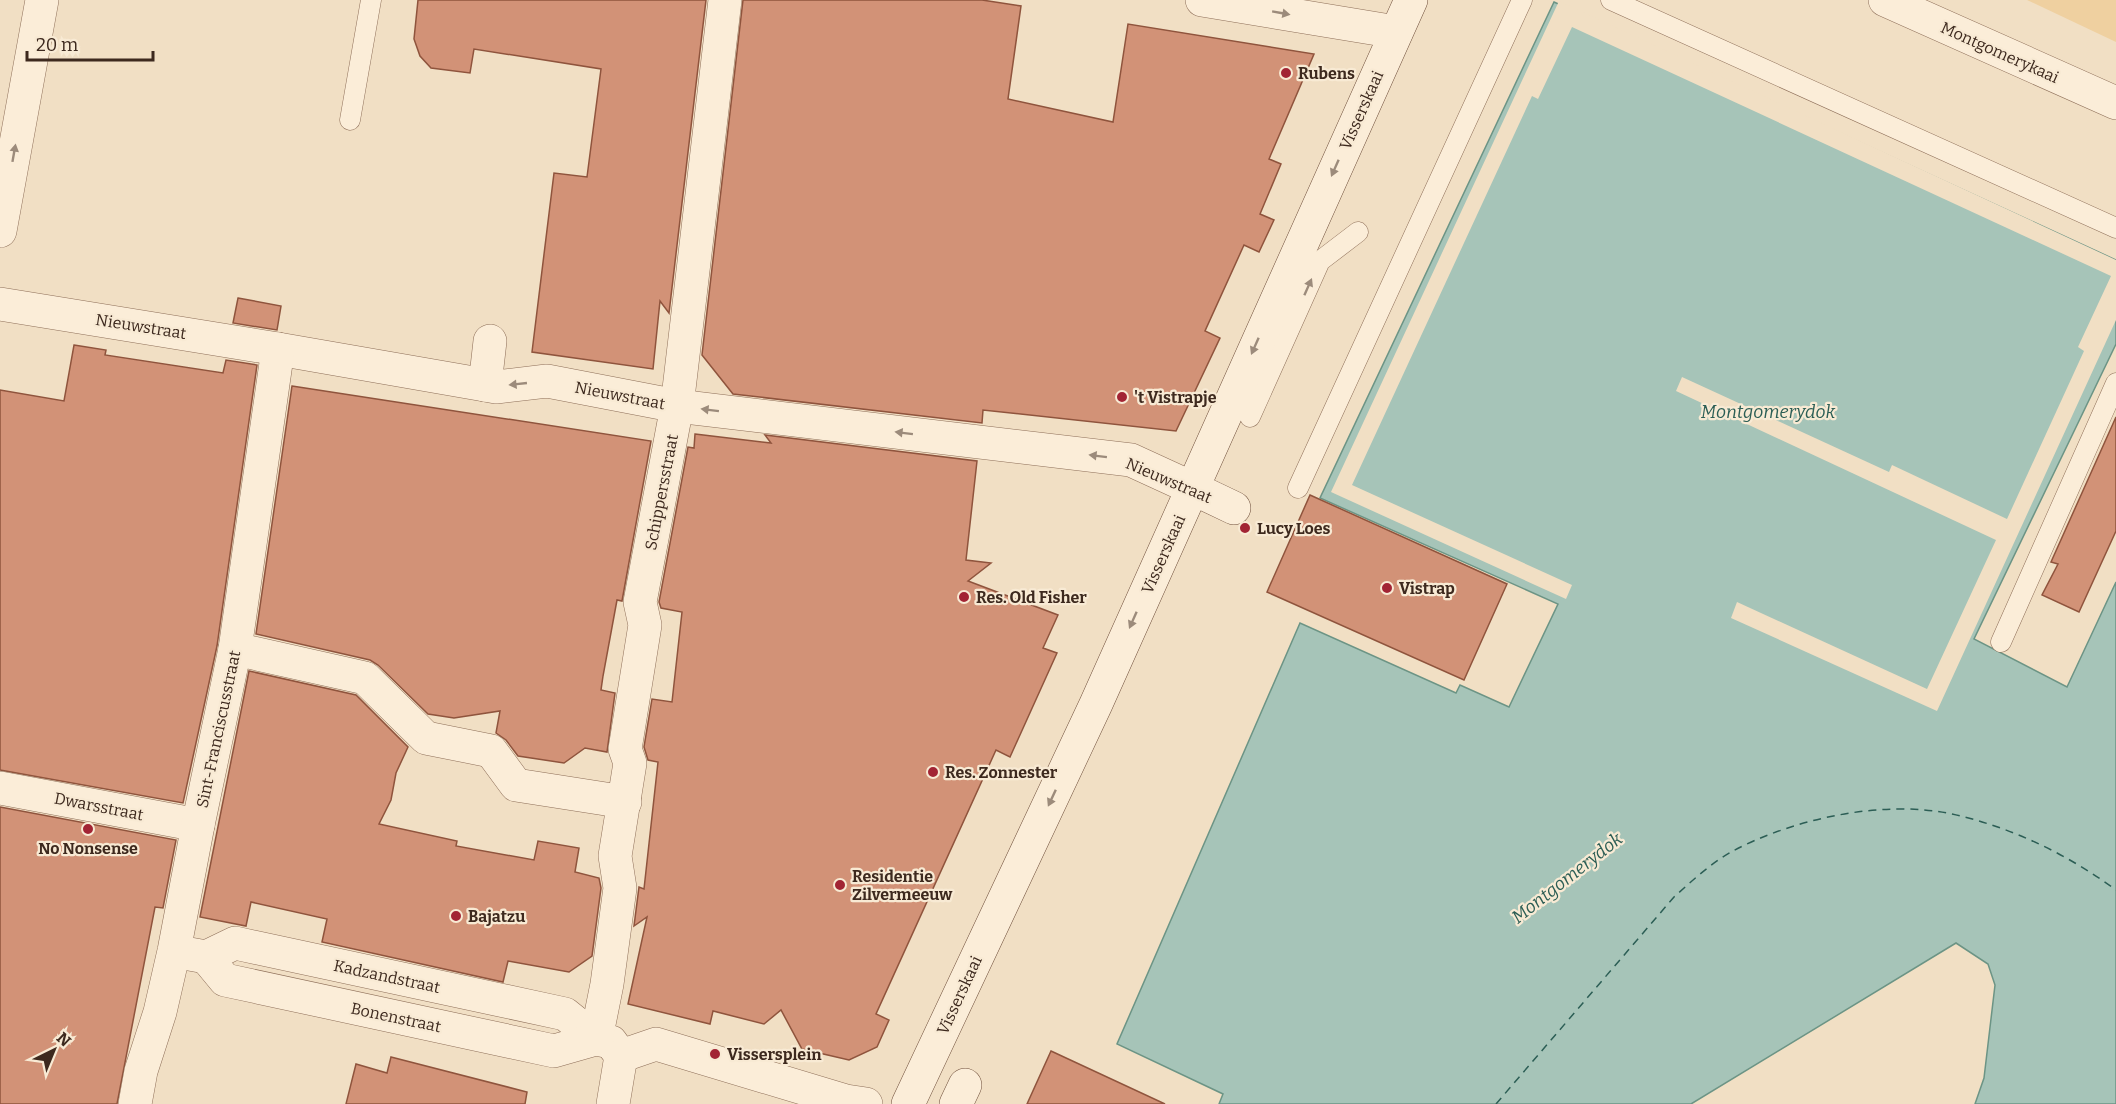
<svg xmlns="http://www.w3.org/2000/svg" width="2116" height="1104" font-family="Bitter,serif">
  <rect width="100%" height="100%" fill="#f1dfc4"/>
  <path fill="#efd0a0" d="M 2027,0 L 2116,0 L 2116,42 Z"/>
  <path fill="#a6c4b8" stroke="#6c9485" stroke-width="1.5" d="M 1554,2 L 2116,260 L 2116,344 L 1974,639 L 2067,687 L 2116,582 L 2116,1104 L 1975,1104 L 1984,1078 L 1995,985 L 1988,964 L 1956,943 L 1691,1104 L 1219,1104 L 1223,1094 L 1117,1044 L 1300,623 L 1456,693 L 1460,685 L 1509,707 L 1558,604 L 1320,498 Z"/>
  <path fill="#f1dfc4" d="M 1559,1 L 2116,260 L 2116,320 L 1937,711 L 1731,618 L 1737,602 L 1927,689 L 1996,540 L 1676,391 L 1682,377 L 1889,472 L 1892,465 L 2007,519 L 2084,351 L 2078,347 L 2111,276 L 1572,27 L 1538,99 L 1532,96 L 1352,485 L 1572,585 L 1566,599 L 1331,492 Z"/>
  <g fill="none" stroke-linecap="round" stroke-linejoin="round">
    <path stroke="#2c5e55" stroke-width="1.5" stroke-dasharray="8 6" stroke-linecap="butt" d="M 1496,1104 L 1674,897 C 1692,881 1710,864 1731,852 C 1792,819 1883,799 1952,814 C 2011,827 2067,854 2116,890"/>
  </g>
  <g fill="#d29277" stroke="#8f543d" stroke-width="1.5">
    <path d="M 418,0 L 706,0 L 669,313 L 660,301 L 653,369 L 532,352 L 554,173 L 587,177 L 601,69 L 474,49 L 470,73 L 431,68 L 420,56 L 414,39 Z"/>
    <path d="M 743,0 L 982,0 L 1021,6 L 1008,99 L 1113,122 L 1128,24 L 1314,54 L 1269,159 L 1281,164 L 1260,214 L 1274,220 L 1259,252 L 1244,245 L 1205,331 L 1220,338 L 1176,431 L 983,410 L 982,423 L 733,394 L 702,355 Z"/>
    <path d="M 238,298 L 281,306 L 277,330 L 233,323 Z"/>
    <path d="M 74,345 L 106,350 L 105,355 L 223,373 L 226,360 L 257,365 L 217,646 L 183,803 L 0,770 L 0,390 L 64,401 Z"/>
    <path d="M 292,386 L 651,441 L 622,601 L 617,600 L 603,676 L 601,690 L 615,693 L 607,752 L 585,748 L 564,763 L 518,756 L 506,740 L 496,733 L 500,711 L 454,718 L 428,714 L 378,665 L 370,660 L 256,634 Z"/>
    <path d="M 2116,417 L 2116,531 L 2079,612 L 2042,595 L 2058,564 L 2051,562 Z"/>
    <path d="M 695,434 L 771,443 L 765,435 L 977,461 L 966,560 L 991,563 L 968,581 L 1058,615 L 1043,648 L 1057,653 L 1010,757 L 996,750 L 876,1014 L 889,1020 L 877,1047 L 849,1060 L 802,1049 L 781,1010 L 764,1024 L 713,1011 L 710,1024 L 628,1004 L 647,917 L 634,926 L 639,887 L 644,889 L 658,762 L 648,760 L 644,747 L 652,699 L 672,702 L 682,612 L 661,608 L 659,602 L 688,447 L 694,448 Z"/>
    <path d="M 1310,495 L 1507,584 L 1464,680 L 1267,592 Z"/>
    <path d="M 249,671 L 356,695 L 408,747 L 396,773 L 391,800 L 379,824 L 457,841 L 456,846 L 534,860 L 538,841 L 579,848 L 575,872 L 599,878 L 601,888 L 592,956 L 569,972 L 508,961 L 503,982 L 322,942 L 327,919 L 251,902 L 246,926 L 200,917 Z"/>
    <path d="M 0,807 L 176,840 L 163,908 L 155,907 L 117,1104 L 0,1104 Z"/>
    <path d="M 1051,1051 L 1165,1104 L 1027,1104 Z"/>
    <path d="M 391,1057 L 527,1092 L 525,1104 L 346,1104 L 356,1064 L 387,1073 Z"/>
  </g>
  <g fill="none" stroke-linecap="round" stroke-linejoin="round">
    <defs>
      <g id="lane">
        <path d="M 1611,0 L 2116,228"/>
        <path d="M 350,120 L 371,0"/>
        <path d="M 1250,417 L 1320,261 L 1358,232"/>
        <path d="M 1298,488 L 1522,0"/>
        <path d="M 2001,642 L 2116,383"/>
      </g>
      <g id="street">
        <path d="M 1202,0 L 1396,32"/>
        <path d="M 1885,0 L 2116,103"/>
        <path d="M 0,231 L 42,0"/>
        <path d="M 0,304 L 278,349 L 485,385 L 496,387 L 547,381 L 677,406 L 1131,460 L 1192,488"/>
        <path d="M 485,385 L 490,341"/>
        <path d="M 235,649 L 365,678 L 426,738 L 491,751 L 516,785 L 625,802"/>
        <path d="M 0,788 L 198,825"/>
        <path d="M 184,953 L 206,957 L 235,943 L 565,1014 L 596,1039"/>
        <path d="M 206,957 L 225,980 L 554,1051 L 596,1039 L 611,1042 L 621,1056 L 613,1104"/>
        <path d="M 596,1039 L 607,984 L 620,888 L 615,856 L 630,763 L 625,749 L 645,625 L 640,602 L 677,406 L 725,0"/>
        <path d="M 621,1056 L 656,1044 L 846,1101 L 866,1104"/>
        <path d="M 135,1104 L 141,1071 L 160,1012 L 174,951 L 198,825 L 235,649 L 278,349"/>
      </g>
      <g id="secondary">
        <path d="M 1192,488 L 1234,508"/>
        <path d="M 908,1104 L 1096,704 L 1411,0"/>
        <path d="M 956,1104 L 965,1085"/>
      </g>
    </defs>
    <use href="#lane" stroke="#8e6f59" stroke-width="21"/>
    <use href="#street" stroke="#8e6f59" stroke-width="34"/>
    <use href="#secondary" stroke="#70503c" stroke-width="34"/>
    <use href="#lane" stroke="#fbedd8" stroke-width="20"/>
    <use href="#street" stroke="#fbedd8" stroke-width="33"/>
    <use href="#secondary" stroke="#fbedd8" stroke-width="33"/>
  </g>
  <defs><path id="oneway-solid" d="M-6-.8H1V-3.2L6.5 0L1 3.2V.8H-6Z" transform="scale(1.5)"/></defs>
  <g fill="#9c8b7b">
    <use href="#oneway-solid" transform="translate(1281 13) rotate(10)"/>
    <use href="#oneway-solid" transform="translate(14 153) rotate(-80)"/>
    <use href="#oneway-solid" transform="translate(1335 168) rotate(114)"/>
    <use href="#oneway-solid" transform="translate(1308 287) rotate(-66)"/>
    <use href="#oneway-solid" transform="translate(1255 346) rotate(114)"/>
    <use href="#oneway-solid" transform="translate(518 384) rotate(174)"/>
    <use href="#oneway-solid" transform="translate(710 410) rotate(-173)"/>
    <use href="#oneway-solid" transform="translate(904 433) rotate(-173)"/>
    <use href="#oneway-solid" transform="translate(1098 456) rotate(-173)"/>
    <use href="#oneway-solid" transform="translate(1133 620) rotate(114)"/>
    <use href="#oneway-solid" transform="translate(1052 798) rotate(115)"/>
  </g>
  <g fill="#a22434" stroke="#f8ead4" stroke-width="2">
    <circle cx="1286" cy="73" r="6"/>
    <circle cx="1122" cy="397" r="6"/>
    <circle cx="1245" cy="528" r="6"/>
    <circle cx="1387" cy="588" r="6"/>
    <circle cx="964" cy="597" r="6"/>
    <circle cx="933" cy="772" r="6"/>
    <circle cx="88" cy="829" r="6"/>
    <circle cx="840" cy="885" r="6"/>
    <circle cx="456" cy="916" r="6"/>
    <circle cx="715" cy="1054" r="6"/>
  </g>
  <g text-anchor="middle" stroke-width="4.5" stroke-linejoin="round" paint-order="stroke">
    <g font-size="16" fill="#3d291e" stroke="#f8ead4">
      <text transform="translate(2000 52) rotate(24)" y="6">Montgomerykaai</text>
      <text transform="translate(1361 110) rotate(-66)" y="6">Visserskaai</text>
      <text transform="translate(141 326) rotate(9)" y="6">Nieuwstraat</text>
      <text transform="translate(620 395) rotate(11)" y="6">Nieuwstraat</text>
      <text transform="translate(1169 480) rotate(23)" y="6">Nieuwstraat</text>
      <text transform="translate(661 492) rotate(-79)" y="6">Schippersstraat</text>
      <text transform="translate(1163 554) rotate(-66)" y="6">Visserskaai</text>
      <text transform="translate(218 729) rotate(-78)" y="6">Sint-Franciscusstraat</text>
      <text transform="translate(99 806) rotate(11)" y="6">Dwarsstraat</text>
      <text transform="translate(387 976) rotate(12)" y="6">Kadzandstraat</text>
      <text transform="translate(959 995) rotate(-65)" y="6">Visserskaai</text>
      <text transform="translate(396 1017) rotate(12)" y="6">Bonenstraat</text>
    </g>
    <g font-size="16" font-weight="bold" fill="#3d291e" stroke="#f8ead4" text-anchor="start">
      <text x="1298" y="79">Rubens</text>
      <text x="1134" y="403">'t Vistrapje</text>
      <text x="1257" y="534">Lucy Loes</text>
      <text x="1399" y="594">Vistrap</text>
      <text x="976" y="603">Res. Old Fisher</text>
      <text x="945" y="778">Res. Zonnester</text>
      <text x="88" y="854" text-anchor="middle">No Nonsense</text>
      <text x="852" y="882">Residentie<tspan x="852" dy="18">Zilvermeeuw</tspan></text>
      <text x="468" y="922">Bajatzu</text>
      <text x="727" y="1060">Vissersplein</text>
    </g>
    <g font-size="18" font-style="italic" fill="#2c5e55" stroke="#f8ead4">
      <text x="1768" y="418">Montgomerydok</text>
      <text transform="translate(1567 878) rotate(-38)" y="6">Montgomerydok</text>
    </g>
  </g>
  <g transform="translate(54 1050) rotate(43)" stroke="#f8ead4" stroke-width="4.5" paint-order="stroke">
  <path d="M0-4.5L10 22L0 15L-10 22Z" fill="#3d291e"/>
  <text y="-9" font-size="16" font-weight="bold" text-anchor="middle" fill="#3d291e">N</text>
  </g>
  <path d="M27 51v9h126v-9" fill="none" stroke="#3d291e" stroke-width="3"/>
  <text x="36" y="51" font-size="18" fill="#3d291e" stroke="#f8ead4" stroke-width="4.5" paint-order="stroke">20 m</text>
</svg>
